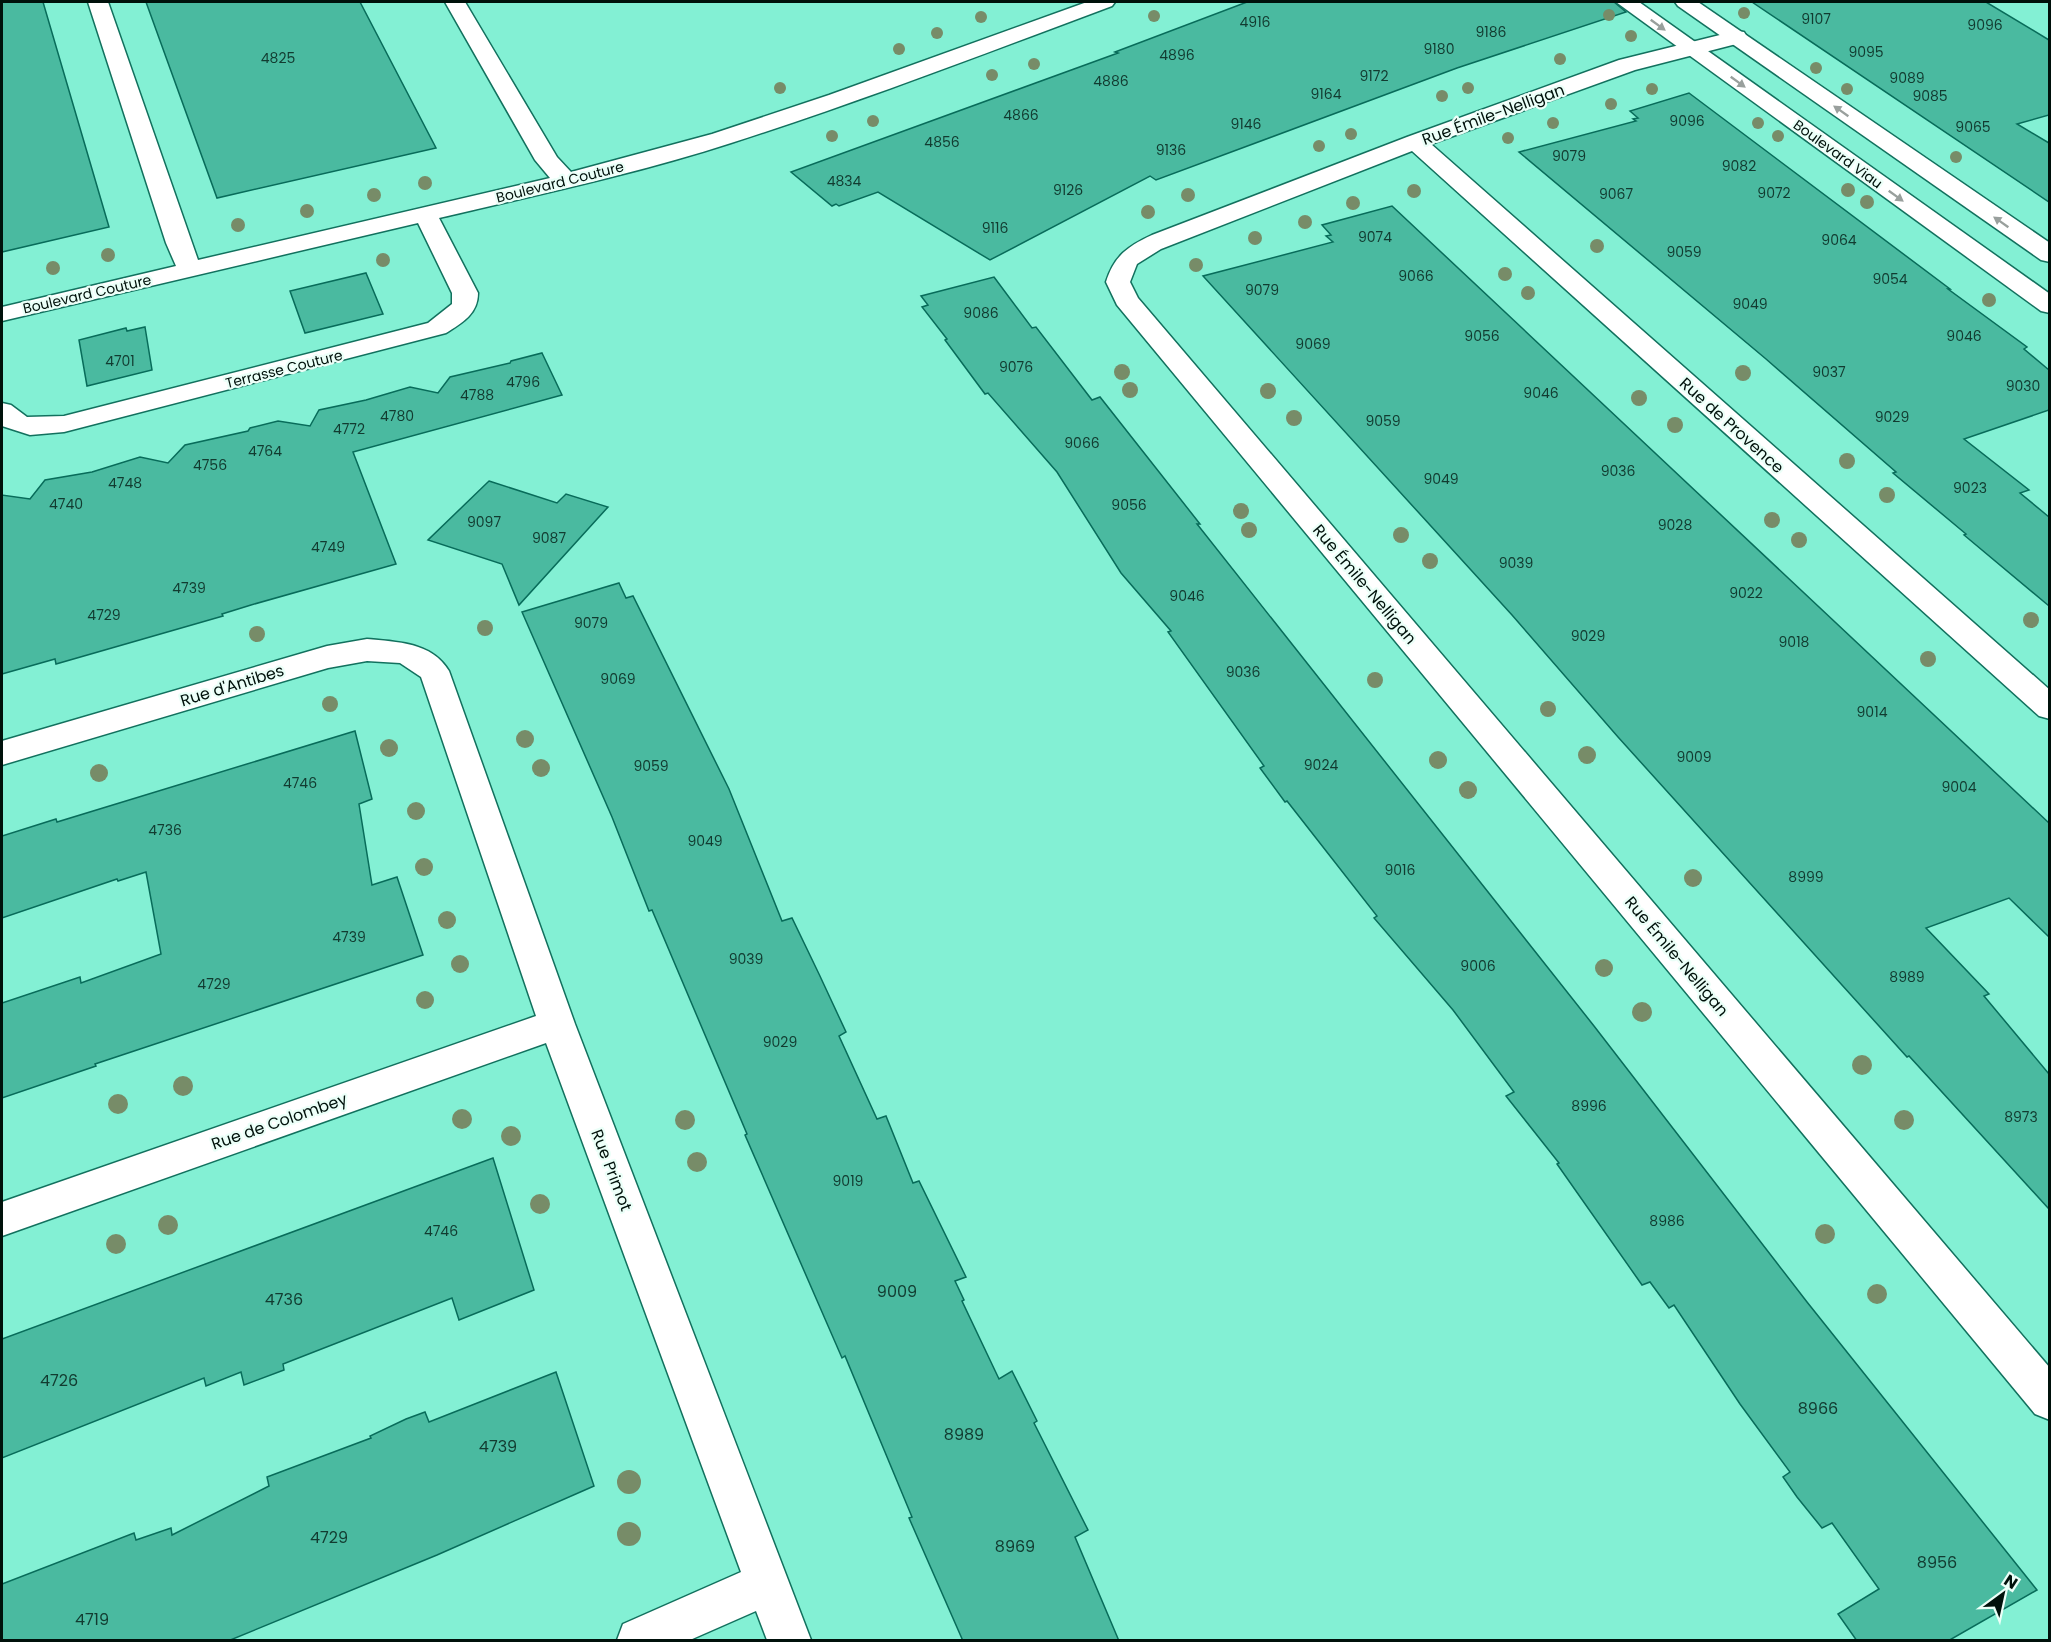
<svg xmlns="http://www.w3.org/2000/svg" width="2051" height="1642" font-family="Poppins,sans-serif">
  <rect width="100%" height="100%" fill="#83f0d4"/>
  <g fill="#4abaa0" stroke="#086c5a" stroke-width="1.5">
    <path d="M 2,2 L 43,2 L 109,227 L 2,252 Z"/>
    <path d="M 146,2 L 360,2 L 436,148 L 217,198 Z"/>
    <path d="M 1247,2 L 1614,2 L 1626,12 L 1457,68 L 1156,180 L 1150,176 L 990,260 L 878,192 L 839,206 L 836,204 L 832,206 L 791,172 L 1118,53 L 1115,52 Z"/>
    <path d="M 1752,2 L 1986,2 L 2049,40 L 2049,115 L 2017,124 L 2049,143 L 2049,202 Z"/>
    <path d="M 1689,93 L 1950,289 L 1948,289 L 2027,347 L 2024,349 L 2049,370 L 2049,410 L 1964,439 L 2029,490 L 2020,493 L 2049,517 L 2049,606 L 1964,535 L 1966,534 L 1893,473 L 1896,472 L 1766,359 L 1519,152 L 1636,121 L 1633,119 L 1638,118 L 1630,111 Z"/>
    <path d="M 1392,206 L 2049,823 L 2049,937 L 2009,898 L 1926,928 L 1989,994 L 1984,996 L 2049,1074 L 2049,1209 L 1909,1056 L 1907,1057 L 1618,737 L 1512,615 L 1203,276 L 1333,242 L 1326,236 L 1331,235 L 1322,225 Z"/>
    <path d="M 366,273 L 383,314 L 305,333 L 290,291 Z"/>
    <path d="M 994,277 L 1032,328 L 1036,327 L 1092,400 L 1100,397 L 1200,524 L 1197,524 L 1594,1026 L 1807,1302 L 2037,1590 L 1948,1641 L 1857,1641 L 1838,1614 L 1879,1589 L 1832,1523 L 1822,1528 L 1797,1497 L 1783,1477 L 1790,1472 L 1740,1404 L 1674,1305 L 1669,1308 L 1650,1282 L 1642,1285 L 1557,1164 L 1559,1163 L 1506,1096 L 1514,1092 L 1453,1010 L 1374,918 L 1377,916 L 1287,801 L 1285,802 L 1260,768 L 1264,766 L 1168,632 L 1171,631 L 1121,573 L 1057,472 L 988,393 L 985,394 L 945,340 L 947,339 L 922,307 L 928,305 L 921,296 Z"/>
    <path d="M 145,327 L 152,370 L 87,386 L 79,340 L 126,328 L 127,331 Z"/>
    <path d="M 542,353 L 562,395 L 353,452 L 396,564 L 251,605 L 222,614 L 223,616 L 56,664 L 55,659 L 2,674 L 2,495 L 30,499 L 45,480 L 92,472 L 140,457 L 168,463 L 185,445 L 248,431 L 250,428 L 278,421 L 310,426 L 319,410 L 366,400 L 410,387 L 438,393 L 450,377 L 510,363 L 511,361 Z"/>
    <path d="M 489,481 L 557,503 L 566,494 L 608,507 L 519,605 L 502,564 L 428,540 Z"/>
    <path d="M 619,583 L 626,598 L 633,596 L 729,789 L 782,921 L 792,918 L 819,974 L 846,1032 L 839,1036 L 877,1119 L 886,1116 L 913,1183 L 919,1181 L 966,1277 L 955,1281 L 964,1300 L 962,1301 L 999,1379 L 1012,1371 L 1037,1421 L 1034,1423 L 1088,1530 L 1075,1537 L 1119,1641 L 963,1641 L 909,1518 L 912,1517 L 845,1356 L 842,1358 L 745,1135 L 747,1134 L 652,910 L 649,911 L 612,817 L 522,612 Z"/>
    <path d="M 355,731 L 372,799 L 359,804 L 372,885 L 397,877 L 423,955 L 95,1064 L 96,1066 L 2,1098 L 2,1003 L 80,977 L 81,983 L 161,954 L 146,872 L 118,881 L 117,879 L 2,918 L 2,836 L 56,819 L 57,822 Z"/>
    <path d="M 493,1158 L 534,1290 L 459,1320 L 452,1298 L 283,1364 L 284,1370 L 244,1385 L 241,1372 L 206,1386 L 204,1378 L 2,1458 L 2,1339 Z"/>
    <path d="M 556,1372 L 594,1486 L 437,1555 L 228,1641 L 2,1641 L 2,1584 L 134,1533 L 136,1540 L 171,1528 L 172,1535 L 269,1486 L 267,1477 L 371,1438 L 370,1436 L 406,1419 L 425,1412 L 429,1422 Z"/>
  </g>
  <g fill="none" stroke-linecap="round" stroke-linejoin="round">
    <defs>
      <g id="minor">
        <path d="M 88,2 L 108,2 L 198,260 L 550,178 L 535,160 L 445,2 L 465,2 L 557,157 L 571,172 L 712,134 L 829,95 L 1087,2 L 1115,2 L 1112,6 C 986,53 859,102 731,143 C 635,174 537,195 439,218 L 478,293 C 478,314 462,323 446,333 L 64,432 L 30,435 L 2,426 L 2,403 L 11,405 L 27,417 L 64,416 L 428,323 L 452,304 L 452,293 L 418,223 L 2,321 L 2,307 L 176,266 L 166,243 Z"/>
        <path d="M 1736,31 L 1744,32 L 1747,37 L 1744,42 L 1635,70 L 1431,144 L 2050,690 L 2050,719 L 2039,716 L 1412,151 L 1161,249 L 1137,264 L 1130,282 L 1138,298 L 2050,1368 L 2050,1420 L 2035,1414 L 1117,305 L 1106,282 C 1114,256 1128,246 1152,235 L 1407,137 L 1619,60 Z"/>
        <path d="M 367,639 C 397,642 432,642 449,671 L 575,1024 L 811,1640 L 767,1640 L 756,1611 L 690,1640 L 617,1640 L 623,1624 L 741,1572 L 546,1043 L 2,1236 L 2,1202 L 536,1016 L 421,677 L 400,663 L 367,661 L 328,668 L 2,765 L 2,741 L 327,646 Z"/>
      </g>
      <g id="major">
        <path d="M 1616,2 L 1639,2 L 2050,294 L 2050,313 L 2041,311 Z"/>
        <path d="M 1675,2 L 1698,2 L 2050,243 L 2050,262 L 2041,260 L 1678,6 Z"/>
      </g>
    </defs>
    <use href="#minor" stroke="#12715e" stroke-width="3"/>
    <use href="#major" stroke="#12715e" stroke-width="3"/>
    <use href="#minor" fill="#fff" fill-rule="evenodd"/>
    <use href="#major" fill="#fff" fill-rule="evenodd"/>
  </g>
  <g fill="#778c68">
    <circle cx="1744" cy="13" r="6"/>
    <circle cx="1609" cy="15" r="6"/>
    <circle cx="1154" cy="16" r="6"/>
    <circle cx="981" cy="17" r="6"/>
    <circle cx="937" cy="33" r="6"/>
    <circle cx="1631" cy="36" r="6"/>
    <circle cx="899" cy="49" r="6"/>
    <circle cx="1560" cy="59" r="6"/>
    <circle cx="1034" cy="64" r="6"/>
    <circle cx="1816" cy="68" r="6"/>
    <circle cx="992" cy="75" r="6"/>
    <circle cx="780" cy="88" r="6"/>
    <circle cx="1468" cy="88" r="6"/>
    <circle cx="1652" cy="89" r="6"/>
    <circle cx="1847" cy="89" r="6"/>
    <circle cx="1442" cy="96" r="6"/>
    <circle cx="1611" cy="104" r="6"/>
    <circle cx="873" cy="121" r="6"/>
    <circle cx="1553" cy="123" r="6"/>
    <circle cx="1758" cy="123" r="6"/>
    <circle cx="1351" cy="134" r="6"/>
    <circle cx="832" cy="136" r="6"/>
    <circle cx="1778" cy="136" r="6"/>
    <circle cx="1508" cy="138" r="6"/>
    <circle cx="1319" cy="146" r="6"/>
    <circle cx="1956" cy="157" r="6"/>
    <circle cx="425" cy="183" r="7"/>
    <circle cx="1848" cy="190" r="7"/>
    <circle cx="1414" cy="191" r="7"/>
    <circle cx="374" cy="195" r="7"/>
    <circle cx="1188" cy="195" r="7"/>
    <circle cx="1867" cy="202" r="7"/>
    <circle cx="1353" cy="203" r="7"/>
    <circle cx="307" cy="211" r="7"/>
    <circle cx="1148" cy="212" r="7"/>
    <circle cx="1305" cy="222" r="7"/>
    <circle cx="238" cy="225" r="7"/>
    <circle cx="1255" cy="238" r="7"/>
    <circle cx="1597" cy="246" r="7"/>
    <circle cx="108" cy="255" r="7"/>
    <circle cx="383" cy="260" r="7"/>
    <circle cx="1196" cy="265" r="7"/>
    <circle cx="53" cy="268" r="7"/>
    <circle cx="1505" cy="274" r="7"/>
    <circle cx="1528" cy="293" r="7"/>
    <circle cx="1989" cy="300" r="7"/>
    <circle cx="1122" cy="372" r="8"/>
    <circle cx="1743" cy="373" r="8"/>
    <circle cx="1130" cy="390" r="8"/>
    <circle cx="1268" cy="391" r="8"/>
    <circle cx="1639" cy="398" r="8"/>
    <circle cx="1294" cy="418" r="8"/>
    <circle cx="1675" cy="425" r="8"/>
    <circle cx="1847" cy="461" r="8"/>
    <circle cx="1887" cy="495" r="8"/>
    <circle cx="1241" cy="511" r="8"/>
    <circle cx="1772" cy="520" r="8"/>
    <circle cx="1249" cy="530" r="8"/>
    <circle cx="1401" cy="535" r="8"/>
    <circle cx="1799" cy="540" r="8"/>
    <circle cx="1430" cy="561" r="8"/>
    <circle cx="2031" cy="620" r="8"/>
    <circle cx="485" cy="628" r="8"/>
    <circle cx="257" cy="634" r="8"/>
    <circle cx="1928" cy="659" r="8"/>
    <circle cx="1375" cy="680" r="8"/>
    <circle cx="330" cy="704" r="8"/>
    <circle cx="1548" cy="709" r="8"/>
    <circle cx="525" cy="739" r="9"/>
    <circle cx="389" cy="748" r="9"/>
    <circle cx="1587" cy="755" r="9"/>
    <circle cx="1438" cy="760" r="9"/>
    <circle cx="541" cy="768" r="9"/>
    <circle cx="99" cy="773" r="9"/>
    <circle cx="1468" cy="790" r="9"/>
    <circle cx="416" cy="811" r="9"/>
    <circle cx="424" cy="867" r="9"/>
    <circle cx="1693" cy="878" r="9"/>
    <circle cx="447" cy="920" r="9"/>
    <circle cx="460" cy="964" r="9"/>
    <circle cx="1604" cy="968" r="9"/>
    <circle cx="425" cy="1000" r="9"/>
    <circle cx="1642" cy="1012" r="10"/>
    <circle cx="1862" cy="1065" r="10"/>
    <circle cx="183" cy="1086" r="10"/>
    <circle cx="118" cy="1104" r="10"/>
    <circle cx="462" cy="1119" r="10"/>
    <circle cx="685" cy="1120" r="10"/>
    <circle cx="1904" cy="1120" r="10"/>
    <circle cx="511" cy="1136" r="10"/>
    <circle cx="697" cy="1162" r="10"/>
    <circle cx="540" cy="1204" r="10"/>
    <circle cx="168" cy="1225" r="10"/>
    <circle cx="1825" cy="1234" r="10"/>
    <circle cx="116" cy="1244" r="10"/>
    <circle cx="1877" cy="1294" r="10"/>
    <circle cx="629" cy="1482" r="12"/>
    <circle cx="629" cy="1534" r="12"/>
  </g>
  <defs><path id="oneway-solid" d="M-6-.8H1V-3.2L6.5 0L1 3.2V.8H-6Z" transform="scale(1.5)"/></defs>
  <g fill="#99a09d">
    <use href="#oneway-solid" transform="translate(1658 25) rotate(36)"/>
    <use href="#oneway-solid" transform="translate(1738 82) rotate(36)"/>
    <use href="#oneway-solid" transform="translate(1841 111) rotate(-145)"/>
    <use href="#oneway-solid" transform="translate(1896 196) rotate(36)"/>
    <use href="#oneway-solid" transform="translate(2001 222) rotate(-145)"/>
  </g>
  <g text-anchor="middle" stroke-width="4.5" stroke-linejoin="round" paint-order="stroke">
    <g font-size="14" fill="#123b30">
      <text x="1816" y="24">9107</text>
      <text x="1255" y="27">4916</text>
      <text x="1985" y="30">9096</text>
      <text x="1491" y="37">9186</text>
      <text x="1439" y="54">9180</text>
      <text x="1866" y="57">9095</text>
      <text x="1177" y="60">4896</text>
      <text x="278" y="63">4825</text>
      <text x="1374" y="81">9172</text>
      <text x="1907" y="83">9089</text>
      <text x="1111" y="86">4886</text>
      <text x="1326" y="99">9164</text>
      <text x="1930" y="101">9085</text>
      <text x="1021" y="120">4866</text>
      <text x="1687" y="126">9096</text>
      <text x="1246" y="129">9146</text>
      <text x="1973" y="132">9065</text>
      <text x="942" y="147">4856</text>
      <text x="1171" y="155">9136</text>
      <text x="1569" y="161">9079</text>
      <text x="1739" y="171">9082</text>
      <text x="844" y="186">4834</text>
      <text x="1068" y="195">9126</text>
      <text x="1774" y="198">9072</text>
      <text x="1616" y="199">9067</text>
      <text x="995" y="233">9116</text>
      <text x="1375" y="242">9074</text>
      <text x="1839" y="245">9064</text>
      <text x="1684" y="257">9059</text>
      <text x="1416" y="281">9066</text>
      <text x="1890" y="284">9054</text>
      <text x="1262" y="295">9079</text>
      <text x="1750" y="309">9049</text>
      <text x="981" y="318">9086</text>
      <text x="1482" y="341">9056</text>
      <text x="1964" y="341">9046</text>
      <text x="1313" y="349">9069</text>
      <text x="120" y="366">4701</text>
      <text x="1016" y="372">9076</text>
      <text x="1829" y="377">9037</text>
      <text x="523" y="387">4796</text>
      <text x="2023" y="391">9030</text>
      <text x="1541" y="398">9046</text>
      <text x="477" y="400">4788</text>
      <text x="397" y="421">4780</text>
      <text x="1892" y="422">9029</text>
      <text x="1383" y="426">9059</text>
      <text x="349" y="434">4772</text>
      <text x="1082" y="448">9066</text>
      <text x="265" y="456">4764</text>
      <text x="210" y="470">4756</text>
      <text x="1618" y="476">9036</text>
      <text x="1441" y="484">9049</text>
      <text x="125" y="488">4748</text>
      <text x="1970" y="493">9023</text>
      <text x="66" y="509">4740</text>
      <text x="1129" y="510">9056</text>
      <text x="484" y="527">9097</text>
      <text x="1675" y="530">9028</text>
      <text x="549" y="543">9087</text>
      <text x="328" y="552">4749</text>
      <text x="1516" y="568">9039</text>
      <text x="189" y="593">4739</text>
      <text x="1746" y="598">9022</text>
      <text x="1187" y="601">9046</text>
      <text x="104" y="620">4729</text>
      <text x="591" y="628">9079</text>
      <text x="1588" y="641">9029</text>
      <text x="1794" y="647">9018</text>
      <text x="1243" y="677">9036</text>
      <text x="618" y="684">9069</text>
      <text x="1872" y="717">9014</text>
      <text x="1694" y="762">9009</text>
      <text x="1321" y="770">9024</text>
      <text x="651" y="771">9059</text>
      <text x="300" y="788">4746</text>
      <text x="1959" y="792">9004</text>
      <text x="165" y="835">4736</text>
      <text x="705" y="846">9049</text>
      <text x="1400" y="875">9016</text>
      <text x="1806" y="882">8999</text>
      <text x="349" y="942">4739</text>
      <text x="746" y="964">9039</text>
      <text x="1478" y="971">9006</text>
      <text x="1907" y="982">8989</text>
      <text x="214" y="989">4729</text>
      <text x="780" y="1047">9029</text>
      <text x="1589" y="1111">8996</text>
      <text x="2021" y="1122">8973</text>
      <text x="848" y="1186">9019</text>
      <text x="1667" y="1226">8986</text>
      <text x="441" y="1236">4746</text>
    </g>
    <g font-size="14" fill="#00110b" stroke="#ebfff8">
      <text transform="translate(1838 154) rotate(36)" y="5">Boulevard Viau</text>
      <text transform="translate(560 182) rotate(-14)" y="5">Boulevard Couture</text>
      <text transform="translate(87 294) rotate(-13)" y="5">Boulevard Couture</text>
      <text transform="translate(284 369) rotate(-14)" y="5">Terrasse Couture</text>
    </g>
    <g font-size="16" fill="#00110b" stroke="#ebfff8">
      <text transform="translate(1493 114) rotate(-20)" y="6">Rue Émile-Nelligan</text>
      <text transform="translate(1732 425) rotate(42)" y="6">Rue de Provence</text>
      <text transform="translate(1365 584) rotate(50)" y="6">Rue Émile-Nelligan</text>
      <text transform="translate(232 685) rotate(-17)" y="6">Rue d'Antibes</text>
      <text transform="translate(1677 956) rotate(50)" y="6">Rue Émile-Nelligan</text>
      <text transform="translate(279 1121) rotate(-19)" y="6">Rue de Colombey</text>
      <text transform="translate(612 1170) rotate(69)" y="6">Rue Primot</text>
    </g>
    <g font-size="16" fill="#123b30">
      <text x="897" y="1297">9009</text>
      <text x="284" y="1305">4736</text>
      <text x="59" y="1386">4726</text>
      <text x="1818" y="1414">8966</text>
      <text x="964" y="1440">8989</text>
      <text x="498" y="1452">4739</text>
      <text x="329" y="1543">4729</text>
      <text x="1015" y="1552">8969</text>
      <text x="1937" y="1568">8956</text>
      <text x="92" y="1625">4719</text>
    </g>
  </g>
  <rect width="2051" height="1642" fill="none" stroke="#00110b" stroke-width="6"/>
  <g transform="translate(2003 1594) rotate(33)" stroke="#ebfff8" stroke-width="4.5" paint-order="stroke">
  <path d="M0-4.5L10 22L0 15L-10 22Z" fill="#00110b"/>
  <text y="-9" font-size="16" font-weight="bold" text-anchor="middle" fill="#00110b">N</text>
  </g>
</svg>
